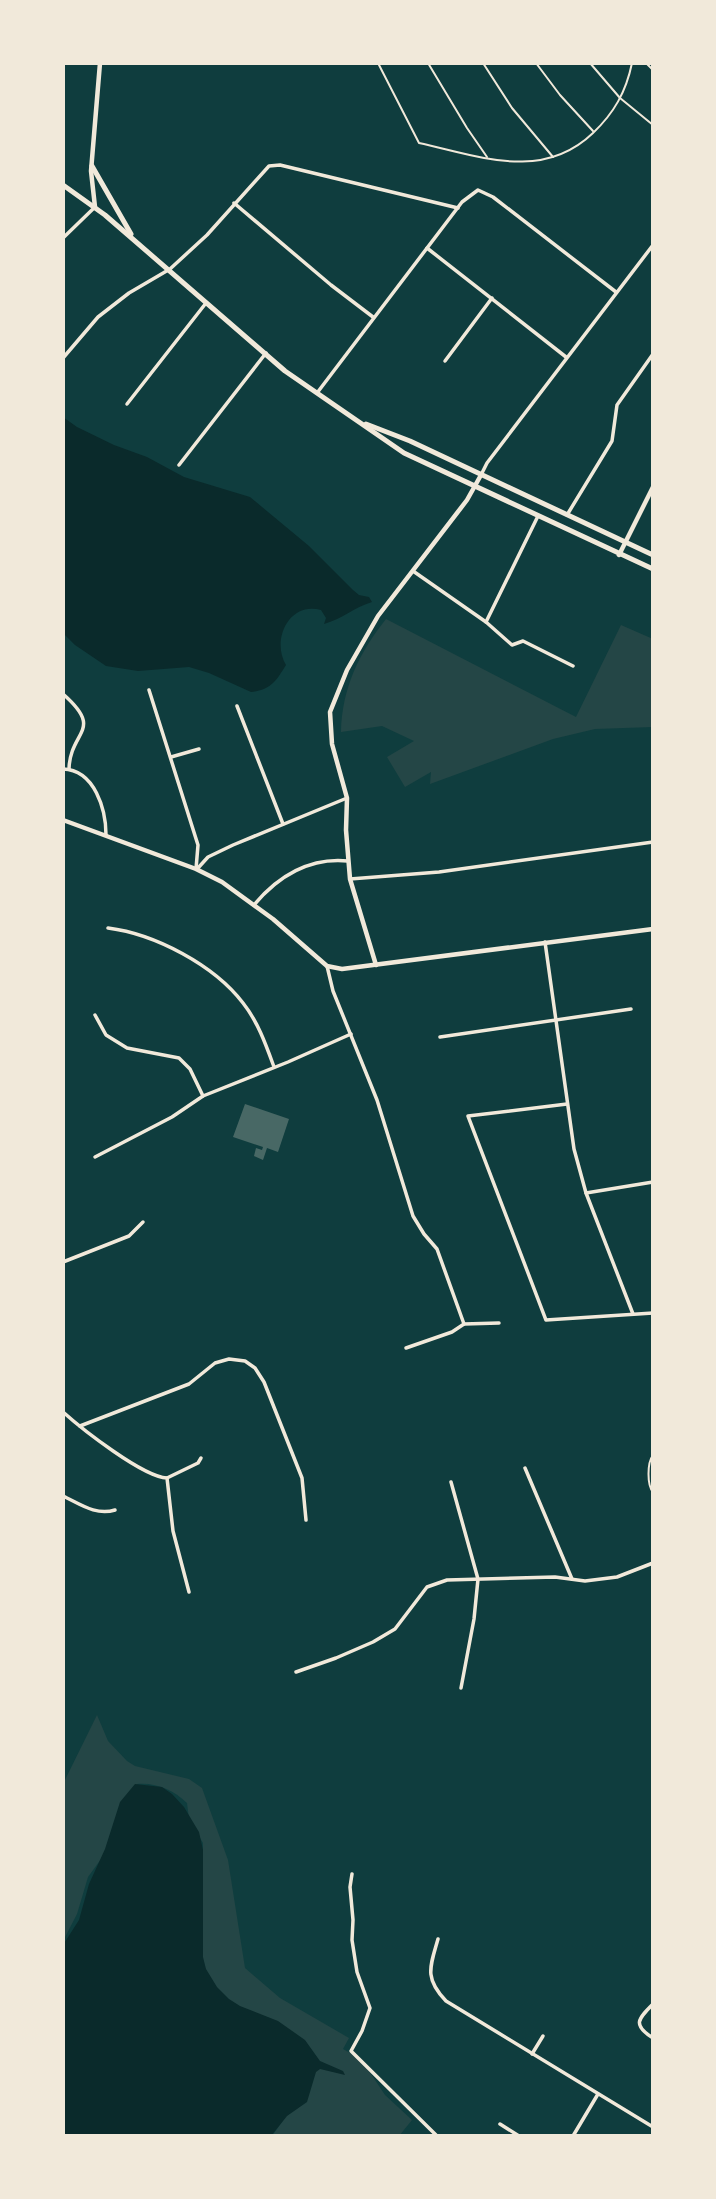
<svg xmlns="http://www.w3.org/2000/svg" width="716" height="2199" font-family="Ubuntu,sans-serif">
  <rect width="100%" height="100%" fill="#0f3d3e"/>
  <g fill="#244646">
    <path d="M 386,619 L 576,717 L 621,625 L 653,639 L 653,727 L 595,729 L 553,739 L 430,784 L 431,772 L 405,787 L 387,757 L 414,741 L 382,726 L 341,732 C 342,688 359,653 386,619 Z"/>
    <path d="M 97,1715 L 108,1741 L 127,1761 L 135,1766 L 189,1779 L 202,1788 L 228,1860 L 245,1968 L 280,1998 L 349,2038 L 343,2049 L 361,2059 L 385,2095 L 412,2120 L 399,2136 L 272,2136 L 289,2112 L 223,2005 L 203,1964 L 201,1939 L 203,1912 L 203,1843 L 189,1819 L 187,1803 C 174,1790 155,1782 137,1784 L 104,1855 L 88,1877 L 77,1914 L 63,1941 L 63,1784 Z"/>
  </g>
  <g fill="#0a2a2b">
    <path d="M 63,417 L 77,427 L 114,445 L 147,457 L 184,477 L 250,497 L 309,546 L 353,590 L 359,595 L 369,597 L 372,602 C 355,607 342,619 324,624 L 326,618 L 321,610 C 289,601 271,640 286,665 C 276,681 271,690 251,692 L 209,673 L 189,667 L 138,671 L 106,666 L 75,645 L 63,633 Z"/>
    <path d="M 135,1784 L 162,1787 L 172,1794 L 184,1807 L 199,1832 L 203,1850 L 203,1957 L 206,1969 L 217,1987 L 229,1999 L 240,2006 L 278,2021 L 305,2040 L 320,2061 L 343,2071 L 345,2075 L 320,2069 L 316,2072 L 307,2102 L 287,2116 L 271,2136 L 63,2136 L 63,1945 L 79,1920 L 89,1884 L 105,1849 L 120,1802 Z"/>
  </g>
  <path fill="#486865" d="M 245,1104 L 289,1119 L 278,1152 L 267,1148 L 263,1160 L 254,1156 L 256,1148 L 262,1150 L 263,1147 L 233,1137 Z"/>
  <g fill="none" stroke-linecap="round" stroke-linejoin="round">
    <g stroke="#f1e9da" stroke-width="2">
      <path d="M 378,63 L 419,143 C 479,156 542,182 593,133 C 614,113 626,92 632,63"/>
      <path d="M 428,63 L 467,128 L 487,157"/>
      <path d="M 483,63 L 512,108 L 553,157"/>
      <path d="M 536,63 L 560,95 L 593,131"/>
      <path d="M 590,63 L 620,98 L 653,125"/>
      <path d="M 646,63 L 653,70"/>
      <path d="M 653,1455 C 647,1463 647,1485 653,1492"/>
    </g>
    <g stroke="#f1e9da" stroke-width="3.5">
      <path d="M 234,203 L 331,285 L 373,317"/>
      <path d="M 63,238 L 95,207"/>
      <path d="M 427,248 L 566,357"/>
      <path d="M 63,358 L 98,317 L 129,293 L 170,269 L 207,235 L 269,166 L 280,165 L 458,208"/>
      <path d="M 445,361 L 492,298"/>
      <path d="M 317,393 L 462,202 L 478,190 L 493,197 L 616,292"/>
      <path d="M 127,404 L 206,303"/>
      <path d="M 179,465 L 266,353"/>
      <path d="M 481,475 L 487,463 L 653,245"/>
      <path d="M 567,515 L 612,441 L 617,405 L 653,354"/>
      <path d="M 413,571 L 486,622 L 512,645 L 523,641 L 573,666"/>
      <path d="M 486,622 L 538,516"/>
      <path d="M 149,690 L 198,845 L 196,869"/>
      <path d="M 63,694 C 105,731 70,730 69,769"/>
      <path d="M 237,706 L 283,824"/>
      <path d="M 171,757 L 199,749"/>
      <path d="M 63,769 C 95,770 106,810 106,835"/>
      <path d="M 198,868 L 208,857 L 233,845 L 347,798"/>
      <path d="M 350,879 L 439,872 L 653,842"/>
      <path d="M 254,905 C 278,876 310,857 348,861"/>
      <path d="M 108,928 C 155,934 214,965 243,1003 C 258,1022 266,1045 274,1067"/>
      <path d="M 545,942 L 574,1149 L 586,1193 L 633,1314"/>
      <path d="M 327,966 L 333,991 L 377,1100 L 413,1216 L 424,1234 L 437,1249 L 464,1324"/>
      <path d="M 95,1015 L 106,1035 L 127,1048 L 179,1058 L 190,1069 L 203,1096 L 288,1062 L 351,1034"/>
      <path d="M 440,1037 L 631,1009"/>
      <path d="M 567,1104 L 468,1116 L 546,1320 L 653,1313"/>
      <path d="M 95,1157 L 172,1117 L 203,1096"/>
      <path d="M 586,1193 L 653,1182"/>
      <path d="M 63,1262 L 129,1236 L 143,1222"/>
      <path d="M 406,1348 L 452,1332 L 464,1324 L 499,1323"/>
      <path d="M 63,1412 C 82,1429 143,1477 167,1478 L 173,1531 L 189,1592"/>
      <path d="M 80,1426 L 189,1384 L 215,1363 L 229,1359 L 245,1361 L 255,1368 L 264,1382 L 302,1478 L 306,1520"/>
      <path d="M 525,1468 L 572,1579"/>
      <path d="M 167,1478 L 198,1463 L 201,1458"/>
      <path d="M 451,1482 L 478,1579 L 474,1619 L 461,1688"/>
      <path d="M 63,1496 C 80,1504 96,1516 115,1510"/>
      <path d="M 296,1672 L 336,1658 L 373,1642 L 395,1629 L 427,1587 L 447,1580 L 555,1577 L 585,1581 L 617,1577 L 653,1563"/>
      <path d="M 352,1874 L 350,1887 L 353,1920 L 352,1940 L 357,1972 L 370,2008 L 362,2031 L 351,2051 L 437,2136"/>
      <path d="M 438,1939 C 430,1967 424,1978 446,2001 L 653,2127"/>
      <path d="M 653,2004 C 638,2019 632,2025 653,2038"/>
      <path d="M 532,2054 L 543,2036"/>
      <path d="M 500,2124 L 519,2136"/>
      <path d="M 573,2136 L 598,2094"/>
    </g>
    <g stroke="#f1e9da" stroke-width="4.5">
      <path d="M 619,555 L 653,487"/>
      <path d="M 63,820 L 196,869 L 222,882 L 273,919 L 327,966 L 342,969 L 653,929"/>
      <path d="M 376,965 L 350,879 L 346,830 L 347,798 L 332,744 L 330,712 L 347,670 L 378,616 L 467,500 L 481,475"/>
    </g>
    <path stroke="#f1e9da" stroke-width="4.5" d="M 95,207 L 91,171 L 100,63"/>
    <g stroke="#f1e9da" stroke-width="5">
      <path d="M 92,166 L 131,234"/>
      <path d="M 63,185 L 105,215 L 285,371 L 404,453 L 653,569"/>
      <path d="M 366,424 L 410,441 L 653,555"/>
    </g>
  </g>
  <rect width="716" height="2199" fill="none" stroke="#f1e9da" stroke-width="130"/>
</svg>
